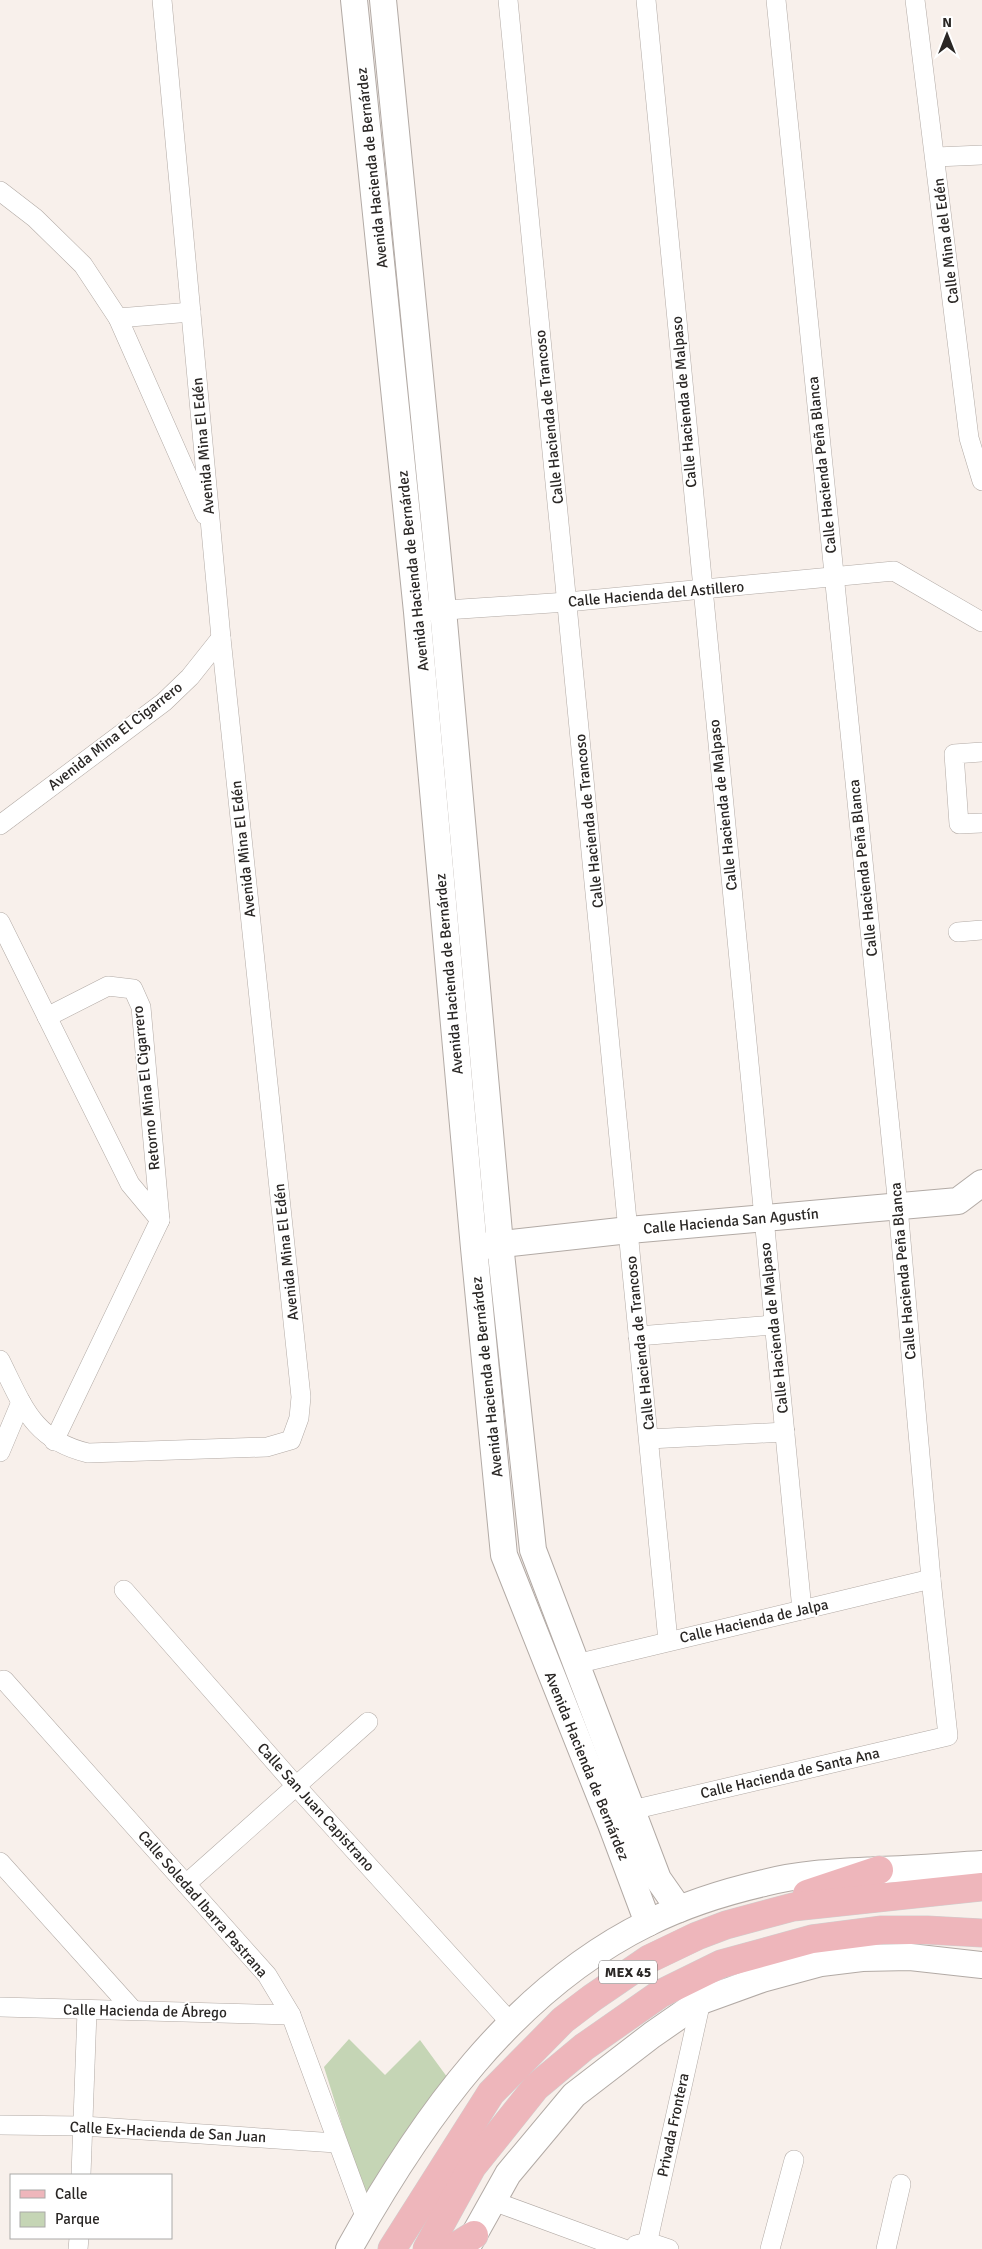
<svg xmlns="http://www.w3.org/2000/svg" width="982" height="2249" font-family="Signika,sans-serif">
  <rect width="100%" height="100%" fill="#f8f0eb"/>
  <path fill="#c5d5b5" d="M 349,2039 L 385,2075 L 420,2040 L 450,2081 L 364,2195 L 324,2067 Z"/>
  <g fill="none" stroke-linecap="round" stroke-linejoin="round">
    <defs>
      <g id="street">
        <path d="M 508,0 L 668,1641"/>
        <path d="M 646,0 L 802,1610"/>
        <path d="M 915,0 L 969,438 L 982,481"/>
        <path d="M 936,157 L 982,155"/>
        <path d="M 0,191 L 35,218 L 83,265 L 118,318 L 205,515"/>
        <path d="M 118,318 L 191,312"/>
        <path d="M 431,611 L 567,602 L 894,571 L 982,622"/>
        <path d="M 982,752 L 954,754 L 959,824 L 982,823"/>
        <path d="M 0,825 L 164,702 L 190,677 L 221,638"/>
        <path d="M 0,922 L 130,1184 L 160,1220"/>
        <path d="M 958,932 L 982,930"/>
        <path d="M 47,1017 L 108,986 L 133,989 L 141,1007 L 160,1220 L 54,1441"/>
        <path d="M 638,1336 L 773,1325"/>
        <path d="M 0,1360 C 23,1406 33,1440 88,1453 L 267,1447 L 291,1440 L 299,1418 L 301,1397 L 221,638 L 162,0"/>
        <path d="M 649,1439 L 785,1432"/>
        <path d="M 0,1452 L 21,1402"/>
        <path d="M 124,1590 L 296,1786 L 510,2022"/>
        <path d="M 576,1664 L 931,1579"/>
        <path d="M 4,1680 L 267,1975 L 291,2015 L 366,2219"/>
        <path d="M 632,1810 L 948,1736 L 931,1579 L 898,1207 L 776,0"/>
        <path d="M 0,1862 L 133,2010"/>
        <path d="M 186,1884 L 368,1722"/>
        <path d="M 0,2007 L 291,2015"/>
        <path d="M 0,2125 L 83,2126 L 336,2143"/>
        <path d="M 81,2175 L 87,2011"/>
        <path d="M 493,2201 L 624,2249"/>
        <path d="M 636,2245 L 648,2242 L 669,2249"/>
        <path d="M 78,2249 L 79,2238"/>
        <path d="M 646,2249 L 701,2001"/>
        <path d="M 770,2249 L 794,2160"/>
        <path d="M 886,2249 L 901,2184"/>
      </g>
      <g id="secondary">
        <path d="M 354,0 L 417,612 L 474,1248 L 504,1555 L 611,1824 L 648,1923"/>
        <path d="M 383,0 L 443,610 L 500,1244 L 533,1550 L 658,1879 L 679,1909"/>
        <path d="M 484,1246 L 629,1230 L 958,1201 L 982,1183"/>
        <path d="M 349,2249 C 421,2120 512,1990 648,1923 C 684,1905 725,1892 764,1883 C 802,1873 840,1872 879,1870 C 913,1869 948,1866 982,1864"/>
        <path d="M 466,2249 L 508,2174 L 574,2095 L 652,2035 L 701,2001 L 762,1979 L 821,1963 L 862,1958 L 910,1957 L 982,1965"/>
      </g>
      <g id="primary">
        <path d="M 807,1894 L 879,1870"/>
        <path d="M 392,2249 L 491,2093 L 563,2020 L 592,1998 L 649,1959 L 697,1936 L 726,1925 L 793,1907 L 982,1887"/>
        <path d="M 427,2249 L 472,2167 L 536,2087 L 584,2047 L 660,1994 L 721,1964 L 812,1939 L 882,1930 L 927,1930 L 982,1933"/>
        <path d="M 452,2249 L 474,2235"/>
      </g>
    </defs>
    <use href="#street" stroke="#b2aaa5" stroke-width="20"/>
    <use href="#secondary" stroke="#b2aaa5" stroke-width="28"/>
    <use href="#primary" stroke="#d0cfcf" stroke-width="29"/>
    <use href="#street" stroke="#fff" stroke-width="19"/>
    <use href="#secondary" stroke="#fff" stroke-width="26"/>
    <use href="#primary" stroke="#eeb6bb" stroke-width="28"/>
  </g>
  <g text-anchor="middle" stroke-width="4" stroke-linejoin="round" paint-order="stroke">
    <rect fill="#fff" stroke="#6a6866" stroke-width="1" x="599" y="1960.5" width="58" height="23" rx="4"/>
    <g font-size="14" font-weight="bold" fill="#2a2725">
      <text x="628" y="1977">MEX 45</text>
    </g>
    <g font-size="15" fill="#2a2725" stroke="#fff">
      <text transform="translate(372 168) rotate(-96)" y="5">Avenida Hacienda de Bernárdez</text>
      <text transform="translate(946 241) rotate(-97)" y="5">Calle Mina del Edén</text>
      <text transform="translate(684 402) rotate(-95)" y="5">Calle Hacienda de Malpaso</text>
      <text transform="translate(549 417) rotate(-96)" y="5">Calle Hacienda de Trancoso</text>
      <text transform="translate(203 446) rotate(-95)" y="5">Avenida Mina El Edén</text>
      <text transform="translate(822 465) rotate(-96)" y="5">Calle Hacienda Peña Blanca</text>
      <text transform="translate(413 571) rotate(-96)" y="5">Avenida Hacienda de Bernárdez</text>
      <text transform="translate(656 594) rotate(-5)" y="5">Calle Hacienda del Astillero</text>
      <text transform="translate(115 736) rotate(-38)" y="5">Avenida Mina El Cigarrero</text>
      <text transform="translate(723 805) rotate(-96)" y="5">Calle Hacienda de Malpaso</text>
      <text transform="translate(589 821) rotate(-96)" y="5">Calle Hacienda de Trancoso</text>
      <text transform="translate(243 849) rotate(-96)" y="5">Avenida Mina El Edén</text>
      <text transform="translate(863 868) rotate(-96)" y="5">Calle Hacienda Peña Blanca</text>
      <text transform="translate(449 974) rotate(-95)" y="5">Avenida Hacienda de Bernárdez</text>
      <text transform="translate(146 1088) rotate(-96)" y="5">Retorno Mina El Cigarrero</text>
      <text transform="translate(731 1221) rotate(-5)" y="5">Calle Hacienda San Agustín</text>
      <text transform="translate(286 1252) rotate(-96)" y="5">Avenida Mina El Edén</text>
      <text transform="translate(903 1271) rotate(-95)" y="5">Calle Hacienda Peña Blanca</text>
      <text transform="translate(774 1328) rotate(-96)" y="5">Calle Hacienda de Malpaso</text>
      <text transform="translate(640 1343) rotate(-96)" y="5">Calle Hacienda de Trancoso</text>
      <text transform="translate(487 1377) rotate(-96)" y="5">Avenida Hacienda de Bernárdez</text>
      <text transform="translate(754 1621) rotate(-13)" y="5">Calle Hacienda de Jalpa</text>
      <text transform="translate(587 1766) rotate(68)" y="5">Avenida Hacienda de Bernárdez</text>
      <text transform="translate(790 1773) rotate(-13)" y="5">Calle Hacienda de Santa Ana</text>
      <text transform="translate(316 1807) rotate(48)" y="5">Calle San Juan Capistrano</text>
      <text transform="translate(203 1904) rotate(49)" y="5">Calle Soledad Ibarra Pastrana</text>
      <text transform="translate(145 2011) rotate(1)" y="5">Calle Hacienda de Ábrego</text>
      <text transform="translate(673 2125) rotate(-78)" y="5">Privada Frontera</text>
      <text transform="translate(168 2132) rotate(3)" y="5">Calle Ex-Hacienda de San Juan</text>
    </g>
  </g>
  <rect x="10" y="2174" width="162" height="65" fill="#ffffff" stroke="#aaa9a8"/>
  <rect x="20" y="2190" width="25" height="8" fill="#eeb6bb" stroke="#aaa9a8"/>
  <text x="55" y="2199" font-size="15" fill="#2a2725">Calle</text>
  <rect x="20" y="2212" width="25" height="15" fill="#c5d5b5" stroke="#aaa9a8"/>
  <text x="55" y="2224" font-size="15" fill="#2a2725">Parque</text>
  <g transform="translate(947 35)" stroke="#ffffff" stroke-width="4" paint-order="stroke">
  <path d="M0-4L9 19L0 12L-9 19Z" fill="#2a2725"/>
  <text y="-8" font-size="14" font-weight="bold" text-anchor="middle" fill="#2a2725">N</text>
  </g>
</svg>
